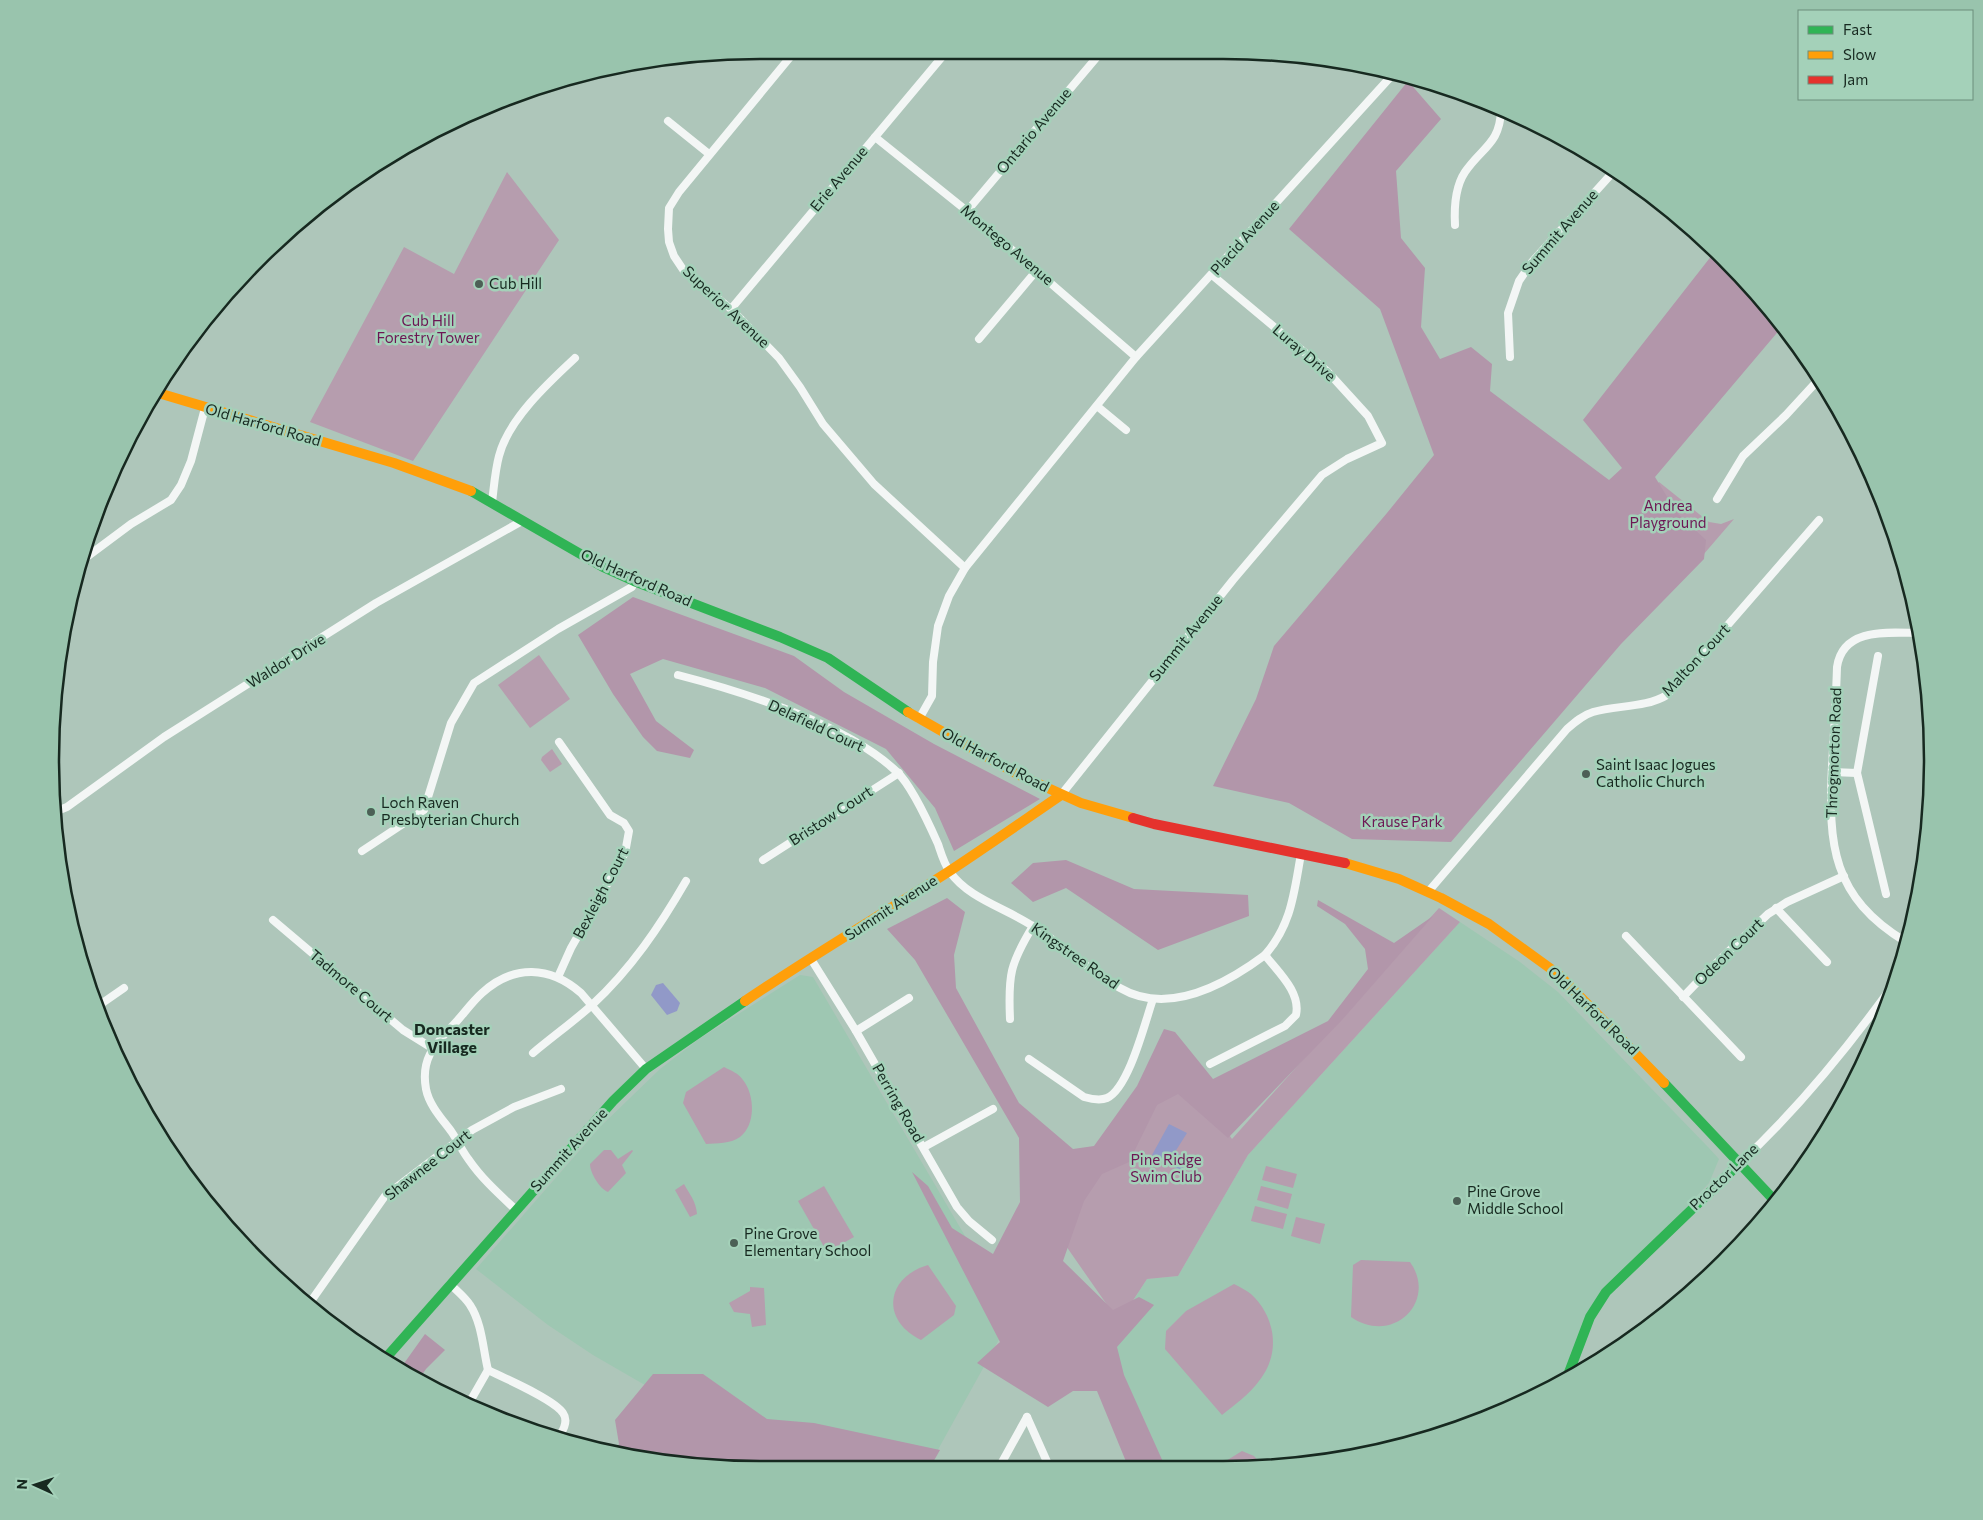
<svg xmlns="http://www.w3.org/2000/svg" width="1983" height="1520" font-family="Commissioner,sans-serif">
  <rect width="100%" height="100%" fill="#aec6ba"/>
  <g fill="#9ec7b2">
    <path d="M 1460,922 L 1520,962 L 1558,992 L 1708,1147 L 1719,1159 L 1709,1183 L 1675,1219 L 1616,1276 L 1566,1376 L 1451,1432 L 1315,1464 L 1163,1464 L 1108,1340 L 1147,1279 L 1178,1276 L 1248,1155 Z"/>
    <path d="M 800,975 L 813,977 L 1012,1316 L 930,1464 L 657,1392 L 593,1355 L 548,1325 L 476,1269 L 601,1126 L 660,1069 L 699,1039 Z"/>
  </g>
  <g fill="#b69dae">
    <path d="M 507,172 L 559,240 L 413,461 L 310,422 L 404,247 L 454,274 Z"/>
    <path d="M 1659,482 L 1709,522 L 1721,524 L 1734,519 L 1697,562 L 1632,513 Z"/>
    <path d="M 539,655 L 570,699 L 530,728 L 498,685 Z"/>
    <path d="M 552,749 L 562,764 L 550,772 L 541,760 L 542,757 Z"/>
    <path d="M 1439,908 L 1460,922 L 1248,1155 L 1178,1276 L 1147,1279 L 1119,1322 L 1057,1233 L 1164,1041 L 1232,1139 Z"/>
    <path d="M 724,1067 C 732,1071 738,1073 743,1080 C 755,1095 756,1125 740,1137 C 730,1144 717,1143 706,1144 L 683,1103 L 686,1092 Z"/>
    <path d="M 604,1150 L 611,1150 L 618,1159 L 632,1150 L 633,1151 L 622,1165 L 626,1173 L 608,1192 C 600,1189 590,1173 590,1164 Z"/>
    <path d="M 1266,1166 L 1297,1174 L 1293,1188 L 1262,1180 Z"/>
    <path d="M 684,1184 C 690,1195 696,1201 697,1214 L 690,1217 L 675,1190 Z"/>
    <path d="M 824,1186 L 854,1237 L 827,1252 L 798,1201 Z"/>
    <path d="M 1261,1186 L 1292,1194 L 1288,1209 L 1257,1200 Z"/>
    <path d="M 1255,1206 L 1287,1214 L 1283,1229 L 1251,1221 Z"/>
    <path d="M 1296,1217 L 1325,1224 L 1320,1244 L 1291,1236 Z"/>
    <path d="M 1361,1260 L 1410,1262 C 1438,1301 1393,1346 1351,1317 L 1353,1265 Z"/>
    <path d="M 928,1265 L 956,1306 L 954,1315 L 921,1340 C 880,1320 886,1277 928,1265 Z"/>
    <path d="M 1234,1284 C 1240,1287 1246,1290 1251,1294 C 1276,1317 1281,1354 1259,1381 C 1249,1395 1234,1405 1222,1415 L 1165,1349 L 1166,1331 L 1186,1311 Z"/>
    <path d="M 750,1287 L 764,1288 L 766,1325 L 752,1327 L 750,1314 L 734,1312 L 729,1303 L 750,1291 Z"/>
    <path d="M 1242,1451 L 1254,1456 L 1261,1464 L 1221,1464 Z"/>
  </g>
  <g fill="#b296aa">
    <path d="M 1408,81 L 1441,119 L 1396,171 L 1401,238 L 1425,268 L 1421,327 L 1440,359 L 1471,347 L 1492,364 L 1490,391 L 1609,480 L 1622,468 L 1583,420 L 1716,250 L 1725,258 L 1782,327 L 1655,477 L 1677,513 L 1706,540 L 1704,559 L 1621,644 L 1451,842 L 1352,839 L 1289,803 L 1213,786 L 1256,699 L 1274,646 L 1387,513 L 1434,455 L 1380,309 L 1289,229 Z"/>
    <path d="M 633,597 L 794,656 L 844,692 L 934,744 L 1040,799 L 954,851 L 935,808 L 886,749 L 765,688 L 663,659 L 630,674 L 656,721 L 694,750 L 690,758 L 657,751 L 643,737 L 613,694 L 578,635 Z"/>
    <path d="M 1066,860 L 1134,889 L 1248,895 L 1249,916 L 1158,950 L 1066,888 L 1033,902 L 1011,883 L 1033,863 Z"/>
    <path d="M 947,898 L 965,912 L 954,955 L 956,988 L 1019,1103 L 1073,1149 L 1094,1146 L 1137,1086 L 1164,1029 L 1175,1032 L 1213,1079 L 1328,1021 L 1368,969 L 1365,949 L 1345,924 L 1317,906 L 1318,900 L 1394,943 L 1433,916 L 1342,1020 L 1228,1138 L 1178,1094 L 1157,1105 L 1129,1162 L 1102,1174 L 1084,1201 L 1063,1261 L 1113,1310 L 1139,1297 L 1154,1305 L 1117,1347 L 1124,1375 L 1164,1464 L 1127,1464 L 1097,1391 L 1073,1391 L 1048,1407 L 977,1363 L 1000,1342 L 912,1172 L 928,1186 L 952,1228 L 993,1254 L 1020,1202 L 1019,1138 L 915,960 L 887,929 Z"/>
    <path d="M 425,1334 L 445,1350 L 426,1369 L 419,1379 L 400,1369 Z"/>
    <path d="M 653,1374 L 703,1374 L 767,1419 L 814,1423 L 940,1450 L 932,1464 L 667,1464 L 615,1450 L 619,1444 L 615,1420 Z"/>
  </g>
  <g fill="#9199c8">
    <path d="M 663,983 L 680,1003 L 677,1011 L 667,1015 L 651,995 L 656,985 Z"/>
    <path d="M 1169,1124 L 1187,1133 L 1175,1152 L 1188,1159 L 1181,1171 L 1152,1155 Z"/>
  </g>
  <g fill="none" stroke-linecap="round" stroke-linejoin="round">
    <g stroke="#f3f6f5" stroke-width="8">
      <path d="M 796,50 L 679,192 L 669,208 L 668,229 L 669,242 L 674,256 L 684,271 L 731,309 L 779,358 L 800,387 L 823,424 L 874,484 L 965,568"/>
      <path d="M 668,121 L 709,154"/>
      <path d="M 875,137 L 967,211 L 1136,357"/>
      <path d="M 967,211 L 1102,51"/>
      <path d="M 1455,225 C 1454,207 1455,187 1465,172 C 1482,147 1500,144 1501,110"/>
      <path d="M 731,309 L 947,51"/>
      <path d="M 979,339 L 1037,270"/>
      <path d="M 1510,357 L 1508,313 L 1519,281 L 1532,262 L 1614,171"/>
      <path d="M 1097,406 L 1126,430"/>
      <path d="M 1717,499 L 1743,456 L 1786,415 L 1820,378"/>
      <path d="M 492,502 C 494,487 495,471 499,456 C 508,420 548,383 575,358"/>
      <path d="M 80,562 L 131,524 L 171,500 L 181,485 L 191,461 L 205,408"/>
      <path d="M 1878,656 L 1857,773 L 1886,894"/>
      <path d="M 678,675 C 744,692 848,725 897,772 C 911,785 930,826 938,844 C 941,853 944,864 950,872 C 968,898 1005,908 1031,925 C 1062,944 1088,970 1120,988 C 1168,1016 1226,984 1265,955"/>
      <path d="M 919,719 L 932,696 L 933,662 L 938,626 L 949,596 L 965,568 L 1136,357 L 1395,72"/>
      <path d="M 1832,772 L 1857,773"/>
      <path d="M 1061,795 L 1233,580 L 1322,475 L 1347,459 L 1382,443 L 1368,416 L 1327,371 L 1212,275"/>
      <path d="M 57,811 L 67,807 L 164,737 L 376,603 L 522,521"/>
      <path d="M 362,851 L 424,810 L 451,723 L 474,683 L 558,629 L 632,587 L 634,581"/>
      <path d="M 763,860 L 899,773"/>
      <path d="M 1428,892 L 1567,729 C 1575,722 1583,715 1593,712 C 1616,705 1646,708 1667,695 L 1819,520"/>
      <path d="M 1776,908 L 1827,962"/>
      <path d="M 273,920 L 403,1030 L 432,1048"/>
      <path d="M 1626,936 L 1741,1057"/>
      <path d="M 1906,942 C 1832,897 1828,845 1832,766 C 1834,733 1836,700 1837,667 C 1843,626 1891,633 1921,633"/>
      <path d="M 811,959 L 856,1031 L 957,1207 L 969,1221 L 992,1240"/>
      <path d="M 558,977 L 571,948 L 625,853 L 629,831 L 624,823 L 610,815 L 559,742"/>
      <path d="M 1683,997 L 1707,972 L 1768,914 L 1787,902 L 1844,876"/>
      <path d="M 98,1006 L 124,988"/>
      <path d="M 1010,1019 C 1008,975 1010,964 1033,926"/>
      <path d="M 856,1031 L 909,998"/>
      <path d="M 533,1053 C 552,1037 573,1022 592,1005 C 631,969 660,926 686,881"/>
      <path d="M 1029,1059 L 1084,1097 C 1091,1099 1100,1101 1107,1098 C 1129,1088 1145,1022 1153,999"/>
      <path d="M 1210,1064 L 1285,1026 L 1296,1015 C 1301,992 1278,972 1265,955 C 1292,924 1294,892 1301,854"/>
      <path d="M 924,1147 L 993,1109"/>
      <path d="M 1740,1163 C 1798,1109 1847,1049 1893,985"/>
      <path d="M 516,1210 C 499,1194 482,1179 469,1160 C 462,1151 458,1141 451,1131 C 442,1119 429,1105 426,1089 C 420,1056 437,1043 457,1021 C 465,1012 473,1001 482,993 C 514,964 550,966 581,993 L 646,1069"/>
      <path d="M 450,1284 C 457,1291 465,1297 470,1305 C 482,1323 483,1349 488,1370"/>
      <path d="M 309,1304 L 385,1196 L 472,1130 L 514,1107 L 561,1089"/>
      <path d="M 468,1405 L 488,1370 C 504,1378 554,1399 563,1413 C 568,1420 564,1429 560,1435"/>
      <path d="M 1027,1417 L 1048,1464"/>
      <path d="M 1001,1464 L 1027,1417"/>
    </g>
    <g stroke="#30b455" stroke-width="10">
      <path d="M 471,491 L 603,567 L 634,581 L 780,637 L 828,658 L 908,712"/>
      <path d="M 1664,1083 L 1775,1201"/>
      <path d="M 384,1360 L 613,1101 L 646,1069 L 745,1001"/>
      <path d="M 1568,1375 L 1590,1317 L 1606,1292 L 1740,1163"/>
    </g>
    <g stroke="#ff9f0a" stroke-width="10">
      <path d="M 155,392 L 394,463 L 471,491"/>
      <path d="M 908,712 L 1017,774 L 1081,803 L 1133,818"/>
      <path d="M 1345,863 L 1399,879 L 1441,898 L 1489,924 L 1558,974 L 1664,1083"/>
      <path d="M 745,1001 C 811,956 881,915 948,872 C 986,847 1023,821 1061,795"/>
    </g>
    <path stroke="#e5322d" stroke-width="10" d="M 1133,818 L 1154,824 L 1345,863"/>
  </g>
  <g fill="#4c6056" stroke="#a4d1b9" stroke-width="2">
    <circle cx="479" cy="284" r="5"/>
    <circle cx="1586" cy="774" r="5"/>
    <circle cx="371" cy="812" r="5"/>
    <circle cx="1457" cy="1201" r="5"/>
    <circle cx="734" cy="1243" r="5"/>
  </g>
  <g text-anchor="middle" stroke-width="5" stroke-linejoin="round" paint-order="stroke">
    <g font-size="15" fill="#172920" stroke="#a4d1b9">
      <text transform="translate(1034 131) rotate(-50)" y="5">Ontario Avenue</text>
      <text transform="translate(839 179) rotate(-50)" y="5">Erie Avenue</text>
      <text transform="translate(1560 232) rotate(-49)" y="5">Summit Avenue</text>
      <text transform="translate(1245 238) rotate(-48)" y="5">Placid Avenue</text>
      <text transform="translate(1007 245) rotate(40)" y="5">Montego Avenue</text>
      <text transform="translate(726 307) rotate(43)" y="5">Superior Avenue</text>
      <text transform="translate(1304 353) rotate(41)" y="5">Luray Drive</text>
      <text transform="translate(263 425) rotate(16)" y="5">Old Harford Road</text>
      <text transform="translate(636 578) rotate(24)" y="5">Old Harford Road</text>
      <text transform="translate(1186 638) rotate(-51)" y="5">Summit Avenue</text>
      <text transform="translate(1696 660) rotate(-47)" y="5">Malton Court</text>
      <text transform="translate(286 661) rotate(-32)" y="5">Waldor Drive</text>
      <text transform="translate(816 726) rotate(25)" y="5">Delafield Court</text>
      <text transform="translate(1834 753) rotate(-88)" y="5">Throgmorton Road</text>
      <text transform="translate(995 760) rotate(28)" y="5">Old Harford Road</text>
      <text transform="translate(831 816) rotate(-33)" y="5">Bristow Court</text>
      <text transform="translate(601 893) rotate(-62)" y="5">Bexleigh Court</text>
      <text transform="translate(891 908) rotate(-33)" y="5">Summit Avenue</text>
      <text transform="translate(1729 952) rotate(-44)" y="5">Odeon Court</text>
      <text transform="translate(1075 956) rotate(35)" y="5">Kingstree Road</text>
      <text transform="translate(351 986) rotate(40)" y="5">Tadmore Court</text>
      <text transform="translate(1593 1011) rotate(44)" y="5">Old Harford Road</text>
      <text transform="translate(898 1103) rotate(60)" y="5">Perring Road</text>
      <text transform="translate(569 1150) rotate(-48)" y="5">Summit Avenue</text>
      <text transform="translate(428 1165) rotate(-38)" y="5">Shawnee Court</text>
      <text transform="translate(1724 1177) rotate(-44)" y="5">Proctor Lane</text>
    </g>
    <g font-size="15" fill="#172920" stroke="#a4d1b9" text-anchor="start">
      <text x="489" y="289">Cub Hill</text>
      <text x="1596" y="770">Saint Isaac Jogues<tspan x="1596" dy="17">Catholic Church</tspan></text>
      <text x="381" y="808">Loch Raven<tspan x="381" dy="17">Presbyterian Church</tspan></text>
      <text x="1467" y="1197">Pine Grove<tspan x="1467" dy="17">Middle School</tspan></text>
      <text x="744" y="1239">Pine Grove<tspan x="744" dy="17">Elementary School</tspan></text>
    </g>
    <g font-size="15" fill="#6d1654" stroke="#a4d1b9">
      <text x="428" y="326">Cub Hill<tspan x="428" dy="17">Forestry Tower</tspan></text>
      <text x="1668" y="511">Andrea<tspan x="1668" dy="17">Playground</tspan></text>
      <text x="1402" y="827">Krause Park</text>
      <text x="1166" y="1165">Pine Ridge<tspan x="1166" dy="17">Swim Club</tspan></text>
    </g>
    <g font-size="16" font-weight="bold" fill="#172920" stroke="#a4d1b9">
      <text x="452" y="1035">Doncaster<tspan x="452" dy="18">Village</tspan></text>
    </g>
  </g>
  <path d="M0 0H1983V1520H0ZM760 59H1223A701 701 0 0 1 1924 760V760A701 701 0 0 1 1223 1461H760A701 701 0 0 1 59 760V760A701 701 0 0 1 760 59Z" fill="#99c4ad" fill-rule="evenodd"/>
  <path fill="none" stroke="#172920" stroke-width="2.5" d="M760 59H1223A701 701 0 0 1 1924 760V760A701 701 0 0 1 1223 1461H760A701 701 0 0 1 59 760V760A701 701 0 0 1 760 59Z"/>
  <rect x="1798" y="10" width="175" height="90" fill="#a4d1b9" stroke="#6c8e7c"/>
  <rect x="1808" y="26" width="25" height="8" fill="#30b455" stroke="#6c8e7c"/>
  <text x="1843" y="35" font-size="15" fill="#172920">Fast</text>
  <rect x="1808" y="51" width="25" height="8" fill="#ff9f0a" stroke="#6c8e7c"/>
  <text x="1843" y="60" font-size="15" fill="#172920">Slow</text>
  <rect x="1808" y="76" width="25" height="8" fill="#e5322d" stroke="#6c8e7c"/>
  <text x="1843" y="85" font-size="15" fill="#172920">Jam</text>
  <g transform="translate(35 1485) rotate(273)" stroke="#a4d1b9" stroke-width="4" paint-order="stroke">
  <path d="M0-4L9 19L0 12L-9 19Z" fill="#172920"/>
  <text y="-8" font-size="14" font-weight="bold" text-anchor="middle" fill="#172920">N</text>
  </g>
</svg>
